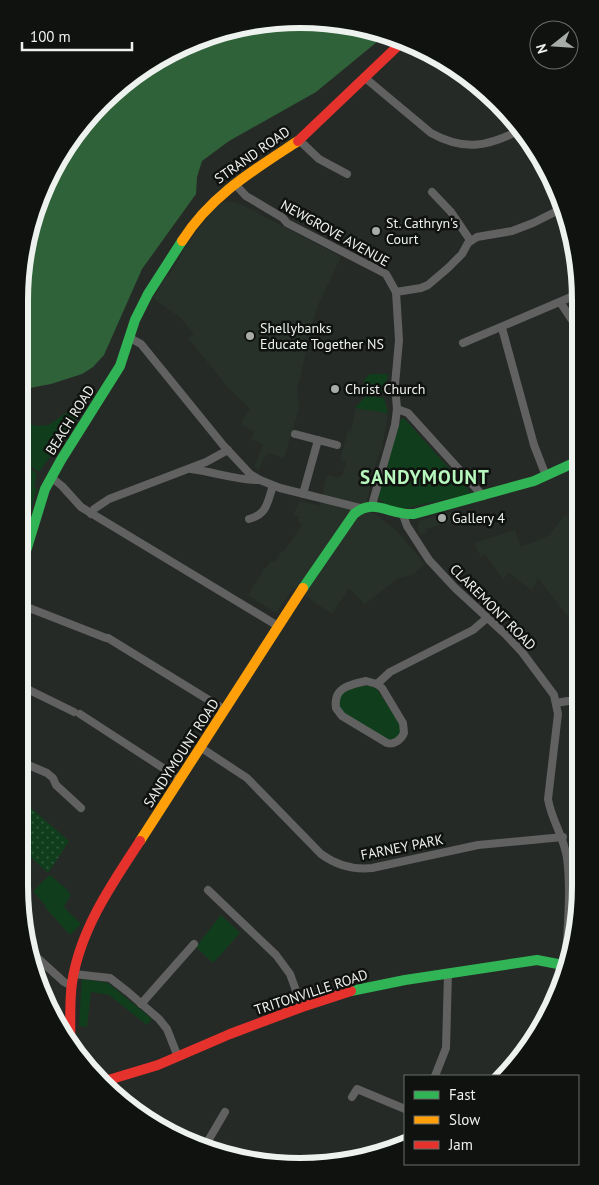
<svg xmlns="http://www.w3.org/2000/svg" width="599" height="1185" font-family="'PT Sans',sans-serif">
  <defs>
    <pattern id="garden-dots" width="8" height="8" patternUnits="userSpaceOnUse" patternTransform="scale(1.25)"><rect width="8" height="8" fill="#103e1c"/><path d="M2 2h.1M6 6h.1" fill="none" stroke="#335a3d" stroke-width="1.8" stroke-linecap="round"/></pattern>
  </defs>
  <rect width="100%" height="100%" fill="#262a27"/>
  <g fill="#273129">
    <path d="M 228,201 L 241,204 L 341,257 L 318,305 L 314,318 L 297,390 L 299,409 L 284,458 L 269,453 L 263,459 L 259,470 L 254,467 L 263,444 L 251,439 L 254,432 L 241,424 L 250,408 L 229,389 L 188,338 L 194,334 L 181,318 L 153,298 L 167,275 L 168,276 L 195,233 L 218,205 Z"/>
    <path d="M 355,408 L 388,413 L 382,449 L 378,456 L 367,499 L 368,509 L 396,530 L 425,564 L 413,575 L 398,578 L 364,605 L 361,600 L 349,588 L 332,614 L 293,588 L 276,613 L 248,595 L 263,571 L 262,569 L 266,568 L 271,561 L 275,562 L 281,552 L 285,550 L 302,525 L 297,520 L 300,517 L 294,515 L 299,501 L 320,506 L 327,475 L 339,478 L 343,473 L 346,462 L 340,460 L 348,431 L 351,431 Z"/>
    <path d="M 457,510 L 459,520 L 425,529 L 427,533 L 420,534 L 418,528 L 419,521 Z"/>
    <path d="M 566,514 L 575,531 L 579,531 L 579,621 L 571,620 L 538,578 L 532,591 L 509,573 L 503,579 L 485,554 L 481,557 L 474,543 L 515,530 L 521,547 L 548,536 Z"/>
  </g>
  <g fill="#103e1c">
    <path d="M 370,374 L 388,374 L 384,393 C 373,391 354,386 370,374 Z"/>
    <path d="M 366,396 L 384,398 L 388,413 L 355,408 Z"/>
    <path d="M 88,403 L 39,472 L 30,466 L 32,461 L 19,454 L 19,420 L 36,426 L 49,425 L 75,406 Z"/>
    <path d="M 404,418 L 469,491 L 469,494 L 398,510 L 385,505 L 377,495 L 401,419 Z"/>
    <path d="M 19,457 C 26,461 30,469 37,474 L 34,487 L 37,488 L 19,553 Z"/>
    <path d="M 362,686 L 370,686 L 377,689 L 402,728 C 400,735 396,740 389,740 L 343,713 C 329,695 348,690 362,686 Z"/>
    <path d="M 50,875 L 68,890 L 67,891 L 71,894 L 64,907 L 81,924 L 70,935 L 45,907 L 46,906 L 33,891 Z"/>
    <path d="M 221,915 L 240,933 L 213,963 L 196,947 Z"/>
    <path d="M 82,979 L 108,983 L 152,1019 L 147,1025 L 109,995 L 91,992 L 87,1027 L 79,1026 Z"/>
  </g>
  <path fill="url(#garden-dots)" d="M 31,808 L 69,841 L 48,873 L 19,846 L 19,820 Z"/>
  <path fill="#2f6238" d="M 318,19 L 383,37 L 316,92 L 229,141 L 202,161 L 197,177 L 196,194 L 142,269 L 104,355 L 93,367 L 82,374 L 51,384 L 19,390 L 19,281 L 48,176 L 114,89 L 209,34 Z"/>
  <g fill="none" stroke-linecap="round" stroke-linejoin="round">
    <g stroke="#606160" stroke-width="8">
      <path d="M 364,77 L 431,133 C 465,152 489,146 522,129"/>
      <path d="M 299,140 L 319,159 L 347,174"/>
      <path d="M 235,184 L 246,196 L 283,218 L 287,223 L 386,274 L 396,292 L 399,340 L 395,385 L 397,409 L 395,425 L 372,505"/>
      <path d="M 432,192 L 451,212 L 470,240"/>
      <path d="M 396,292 L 421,288 L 428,285 L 448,268 L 462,254 L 468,243 L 477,237 L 512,231 L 533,223 L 563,208"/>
      <path d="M 560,302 L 578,329"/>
      <path d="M 502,328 L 534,445 L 546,476"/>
      <path d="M 130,338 L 141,344 L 223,445 L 250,474 L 260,480 L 280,488 L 360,508"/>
      <path d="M 463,343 L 578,294"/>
      <path d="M 397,409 L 408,413 L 483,496"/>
      <path d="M 295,434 L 337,445"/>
      <path d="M 191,469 C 214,472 236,480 258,480"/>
      <path d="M 52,478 L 62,486 L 81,507 L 278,626"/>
      <path d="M 303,494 L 318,440"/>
      <path d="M 91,514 L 94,509 L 109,499 L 206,462 L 228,450"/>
      <path d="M 403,515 L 407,526 L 429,560 L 455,588 L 505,634 L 522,652 L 554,695 L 558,714 L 548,799 C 551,819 564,837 567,858 C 571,887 568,925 566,955"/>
      <path d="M 249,519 C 268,514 267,502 273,486"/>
      <path d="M 19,604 L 106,638"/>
      <path d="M 108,638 L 225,710"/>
      <path d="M 366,681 L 377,684 L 382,688 L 403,723 L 404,733 C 401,740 394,745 387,743 L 342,716 L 336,708 C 333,687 350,685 366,681 Z"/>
      <path d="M 377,684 L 390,672 L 473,630 L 487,618"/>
      <path d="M 19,685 L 74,712"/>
      <path d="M 556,703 L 568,701 L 579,701"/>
      <path d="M 80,714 L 180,779"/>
      <path d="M 200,747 L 247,778 L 321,854 C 336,865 353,870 372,868 L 478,845 L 563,837"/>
      <path d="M 19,761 L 47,773 L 53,778 L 56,785 L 81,808"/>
      <path d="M 208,890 L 276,955 L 290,974 L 302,1007"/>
      <path d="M 30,951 L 64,982 L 72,986"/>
      <path d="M 74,974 L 110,978 L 128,992 L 159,1019 L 167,1029 L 178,1057"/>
      <path d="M 141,1004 L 194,944"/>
      <path d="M 59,1022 L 71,1023"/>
      <path d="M 435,1076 L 446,1048 L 448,973"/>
      <path d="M 352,1097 L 357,1089 L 405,1109"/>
      <path d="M 205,1146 L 225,1112"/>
    </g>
    <g stroke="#30b455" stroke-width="10">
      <path d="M 19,574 L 45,489 L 61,460 L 120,366 L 135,320 L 148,294 L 182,241"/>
      <path d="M 303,588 L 354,514 C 375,497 390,516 414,514 L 534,481 L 578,461"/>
      <path d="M 351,991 L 405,980 L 537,960 L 563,965"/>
    </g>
    <g stroke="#ff9f0a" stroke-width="10">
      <path d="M 182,241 C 211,195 254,170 298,141"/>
      <path d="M 140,841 L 303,588"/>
    </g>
    <g stroke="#e5322d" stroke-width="10">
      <path d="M 298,141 L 402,42"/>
      <path d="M 70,1044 C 71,1024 69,1003 72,983 C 80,930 111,885 140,841"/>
      <path d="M 105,1081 L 158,1065 L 230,1034 L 302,1007 L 351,991"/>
    </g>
  </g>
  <g fill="#a8aca8" stroke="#101210" stroke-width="2">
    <circle cx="376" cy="231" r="5"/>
    <circle cx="250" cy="336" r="5"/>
    <circle cx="335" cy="389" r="5"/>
    <circle cx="442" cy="518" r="5"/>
  </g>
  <g text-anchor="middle" stroke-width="5" stroke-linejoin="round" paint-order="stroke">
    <g font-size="14" fill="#eef2ee" stroke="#101210">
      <text transform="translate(252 155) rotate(-35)" y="5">STRAND ROAD</text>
      <text transform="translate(335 233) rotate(29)" y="5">NEWGROVE AVENUE</text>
      <text transform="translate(70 420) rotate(-58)" y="5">BEACH ROAD</text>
      <text transform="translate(493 607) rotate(45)" y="5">CLAREMONT ROAD</text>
      <text transform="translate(181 753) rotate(-57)" y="5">SANDYMOUNT ROAD</text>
      <text transform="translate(402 847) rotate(-11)" y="5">FARNEY PARK</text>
      <text transform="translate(311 992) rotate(-18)" y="5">TRITONVILLE ROAD</text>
    </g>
    <g font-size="14" fill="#eef2ee" stroke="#101210" text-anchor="start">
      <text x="386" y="228">St. Cathryn's<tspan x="386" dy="16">Court</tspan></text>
      <text x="260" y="333">Shellybanks<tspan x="260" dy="16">Educate Together NS</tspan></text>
      <text x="345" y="394">Christ Church</text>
      <text x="452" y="523">Gallery 4</text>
    </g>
    <g font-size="19" font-weight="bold" letter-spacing="1" fill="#b7f7be" stroke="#101210">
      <text x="425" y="484">SANDYMOUNT</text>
    </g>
  </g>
  <path d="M0 0H599V1185H0ZM300 28H300A272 272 0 0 1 572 300V886A272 272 0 0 1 300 1158H300A272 272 0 0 1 28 886V300A272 272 0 0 1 300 28Z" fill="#101210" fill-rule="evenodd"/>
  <path fill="none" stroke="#eef2ee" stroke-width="6" d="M300 28H300A272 272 0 0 1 572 300V886A272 272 0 0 1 300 1158H300A272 272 0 0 1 28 886V300A272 272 0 0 1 300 28Z"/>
  <rect x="404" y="1075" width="175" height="90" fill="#101210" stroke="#696c69"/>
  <rect x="414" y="1091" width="25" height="8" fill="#30b455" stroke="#696c69"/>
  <text x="449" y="1100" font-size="15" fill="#eef2ee">Fast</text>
  <rect x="414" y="1116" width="25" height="8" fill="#ff9f0a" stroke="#696c69"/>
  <text x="449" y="1125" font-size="15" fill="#eef2ee">Slow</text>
  <rect x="414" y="1141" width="25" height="8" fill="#e5322d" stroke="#696c69"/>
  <text x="449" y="1150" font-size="15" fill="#eef2ee">Jam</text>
  <g transform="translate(554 45) rotate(253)"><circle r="24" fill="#101210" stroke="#696c69"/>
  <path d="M0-4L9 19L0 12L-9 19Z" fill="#a8aca8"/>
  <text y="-8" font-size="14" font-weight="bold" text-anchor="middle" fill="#eef2ee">N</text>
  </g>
  <path d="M22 42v8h110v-8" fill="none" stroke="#eef2ee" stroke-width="2.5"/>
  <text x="30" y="42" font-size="15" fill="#eef2ee" stroke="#101210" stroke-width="4" paint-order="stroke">100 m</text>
</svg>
